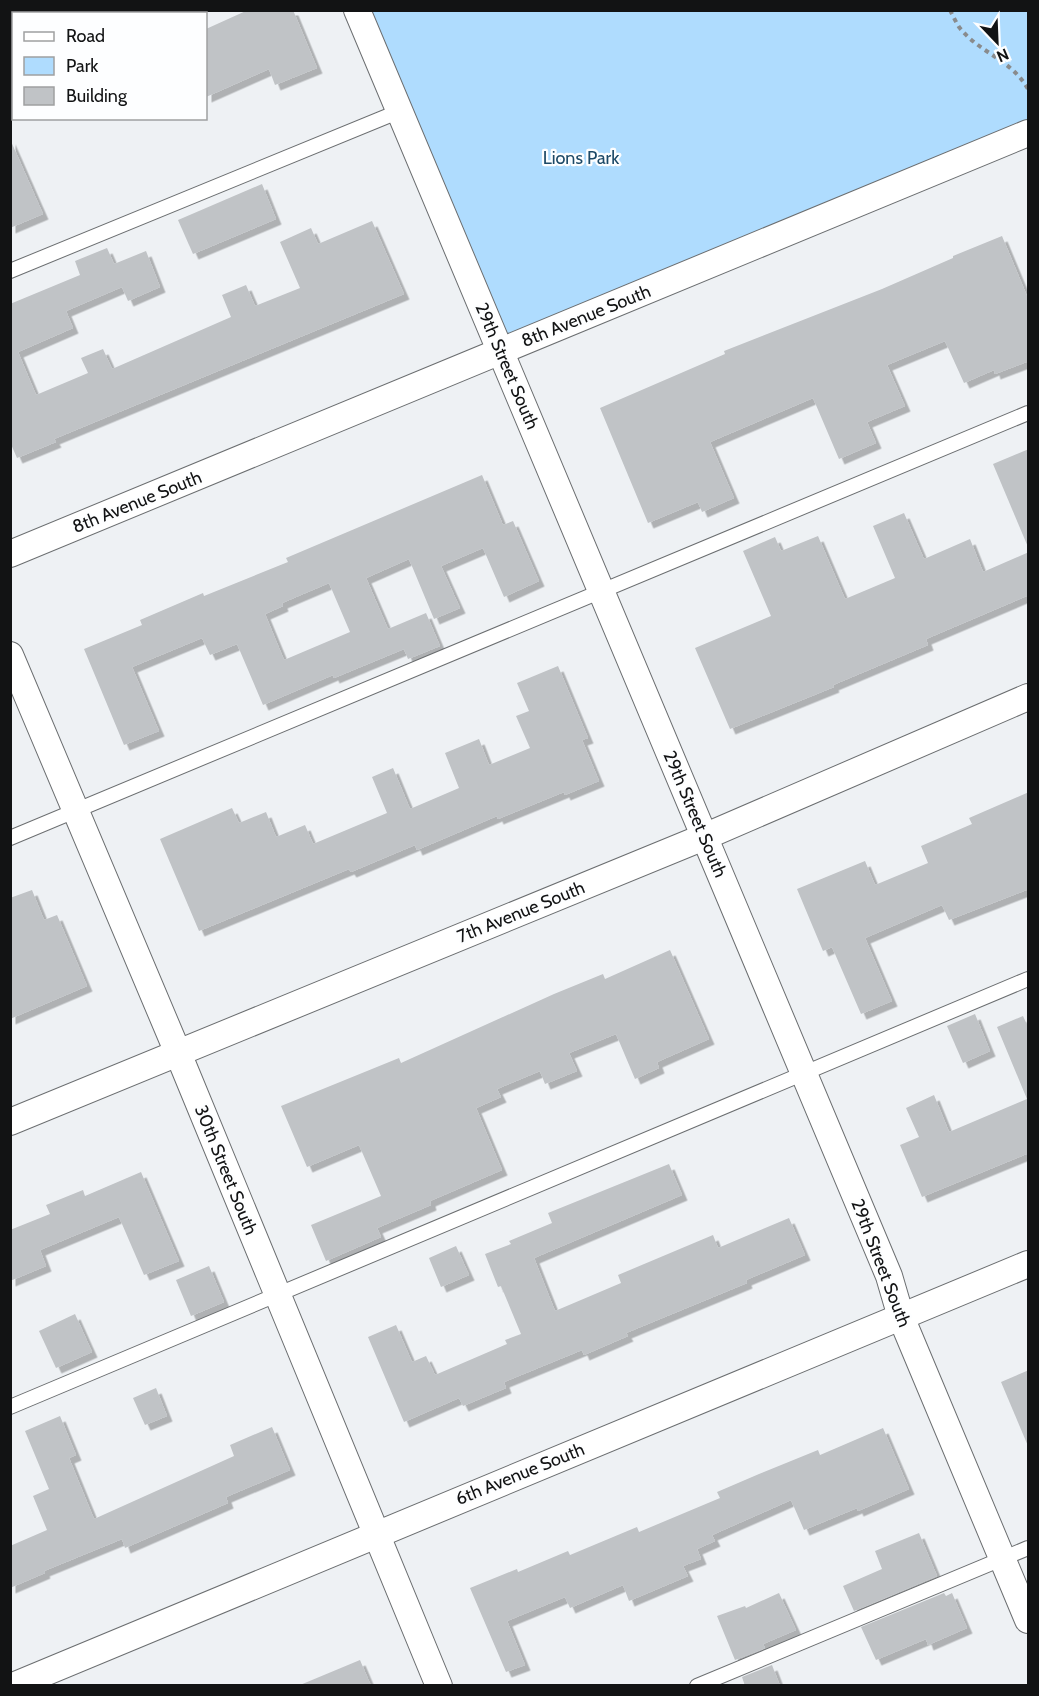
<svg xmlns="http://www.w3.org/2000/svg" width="1039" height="1696" font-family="Cabin,sans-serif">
  <defs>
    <filter id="shadow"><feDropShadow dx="5.5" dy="5.5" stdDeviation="0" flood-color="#0004"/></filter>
  </defs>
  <rect width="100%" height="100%" fill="#eef1f4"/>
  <path fill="#afdcfe" d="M 359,11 L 1028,11 L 1028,131 L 501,351 Z"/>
  <g fill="#c0c3c6" fill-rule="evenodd" filter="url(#shadow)">
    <path d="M 248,10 L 293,10 L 317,68 L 275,85 L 269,69 L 206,97 L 206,29 Z"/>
    <path d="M 10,139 L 43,214 L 10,228 Z"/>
    <path d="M 262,184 L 276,219 L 193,254 L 178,220 Z"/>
    <path d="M 372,221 L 404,294 L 54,439 L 56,442 L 17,458 L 10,442 L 10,304 L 80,275 L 75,261 L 107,248 L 114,264 L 146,251 L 160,287 L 128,301 L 122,287 L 66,311 L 73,328 L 18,352 L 36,395 L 88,373 L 81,358 L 103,349 L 112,369 L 231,317 L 222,295 L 246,285 L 255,306 L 300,288 L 280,242 L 311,228 L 318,244 Z"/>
    <path d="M 1002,236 L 1029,301 L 1029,361 L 995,374 L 994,370 L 964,383 L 945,341 L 887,365 L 905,406 L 867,422 L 876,443 L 839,459 L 813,398 L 710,442 L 734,498 L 702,512 L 698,502 L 648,523 L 600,408 L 725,354 L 724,351 L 882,289 L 953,258 L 953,256 Z"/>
    <path d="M 1029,449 L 1029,547 L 1028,547 L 993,464 Z"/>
    <path d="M 482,475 L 503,525 L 513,521 L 539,581 L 504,597 L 483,548 L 441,566 L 460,608 L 434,619 L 409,559 L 366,578 L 388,629 L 426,613 L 440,646 L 408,659 L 404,649 L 334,678 L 333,675 L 263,705 L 237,644 L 210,655 L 202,638 L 132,667 L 159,731 L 124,745 L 84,649 L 142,625 L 140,620 L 203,593 L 204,596 L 288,562 L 286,558 ZM 329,583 L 350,632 L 284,660 L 265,614 L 283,606 L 282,603 Z"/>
    <path d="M 904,513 L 924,559 L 970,539 L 983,572 L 1029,552 L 1029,595 L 926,639 L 928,645 L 833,685 L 834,687 L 730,729 L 695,648 L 771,616 L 743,551 L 775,537 L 781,551 L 818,536 L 845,599 L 895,578 L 873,526 Z"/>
    <path d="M 558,666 L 588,738 L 582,740 L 599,781 L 565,795 L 564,792 L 498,819 L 497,816 L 417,850 L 415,845 L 351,872 L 349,869 L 199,931 L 160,839 L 232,808 L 239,823 L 266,812 L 276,837 L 305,825 L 313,844 L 387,813 L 372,777 L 393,768 L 410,809 L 459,788 L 445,753 L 479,739 L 489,765 L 530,748 L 516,716 L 529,711 L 517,683 Z"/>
    <path d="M 1029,792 L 1029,889 L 949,920 L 942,905 L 865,938 L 892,1001 L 861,1014 L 832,947 L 823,951 L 797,889 L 865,861 L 875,885 L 928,863 L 921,846 L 972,824 L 969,818 Z"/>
    <path d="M 32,890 L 44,920 L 57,915 L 87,986 L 10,1019 L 10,898 Z"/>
    <path d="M 670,950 L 709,1039 L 657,1062 L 659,1068 L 635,1079 L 616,1034 L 569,1053 L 577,1071 L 545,1084 L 540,1071 L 497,1089 L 501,1097 L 476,1108 L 502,1170 L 430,1201 L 431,1205 L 377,1228 L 381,1237 L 326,1261 L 311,1225 L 381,1196 L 359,1145 L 307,1167 L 281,1106 L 399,1058 L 401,1063 L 554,994 L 603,974 L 605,979 Z"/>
    <path d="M 975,1014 L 990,1051 L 963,1063 L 947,1026 Z"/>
    <path d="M 1023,1016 L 1029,1029 L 1029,1153 L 922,1197 L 900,1145 L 919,1137 L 906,1108 L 934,1095 L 949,1132 L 1027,1099 L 997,1027 Z"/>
    <path d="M 669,1164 L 682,1195 L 534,1258 L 555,1311 L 621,1283 L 618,1275 L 713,1235 L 718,1248 L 789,1218 L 805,1255 L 746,1280 L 747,1283 L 626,1333 L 628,1336 L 584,1355 L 582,1350 L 504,1382 L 506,1388 L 463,1406 L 459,1398 L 404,1422 L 368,1337 L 396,1325 L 412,1362 L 426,1356 L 435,1375 L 507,1344 L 505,1340 L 521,1334 L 501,1286 L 498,1287 L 485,1254 L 511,1244 L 509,1241 L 552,1223 L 548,1213 Z"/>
    <path d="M 141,1172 L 179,1261 L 144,1275 L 119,1217 L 40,1250 L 46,1266 L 10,1281 L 10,1230 L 50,1214 L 46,1205 L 83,1190 L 85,1196 Z"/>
    <path d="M 456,1246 L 469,1275 L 441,1287 L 429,1258 Z"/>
    <path d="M 209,1266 L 224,1302 L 191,1316 L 176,1280 Z"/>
    <path d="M 75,1314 L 92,1352 L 56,1368 L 39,1331 Z"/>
    <path d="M 1029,1370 L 1029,1446 L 1028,1446 L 1001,1382 Z"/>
    <path d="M 156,1388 L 167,1416 L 145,1425 L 133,1398 Z"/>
    <path d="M 60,1416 L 76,1455 L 69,1458 L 94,1519 L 234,1456 L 230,1445 L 272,1427 L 290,1470 L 226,1497 L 228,1503 L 125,1548 L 122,1539 L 44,1571 L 45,1573 L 10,1588 L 10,1546 L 47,1530 L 33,1496 L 49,1489 L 25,1431 Z"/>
    <path d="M 883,1428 L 909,1489 L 858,1511 L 857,1508 L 804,1530 L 791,1500 L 712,1535 L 715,1541 L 697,1549 L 701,1559 L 683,1566 L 688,1576 L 629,1601 L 623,1585 L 570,1608 L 565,1597 L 507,1621 L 525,1665 L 506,1672 L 470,1588 L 517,1569 L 518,1572 L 568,1551 L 570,1555 L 637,1527 L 639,1532 L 720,1498 L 717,1492 L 759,1474 L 818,1450 L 820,1455 Z"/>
    <path d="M 919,1533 L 937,1576 L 854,1611 L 843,1586 L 882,1569 L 875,1551 Z"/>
    <path d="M 779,1593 L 796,1630 L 763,1644 L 765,1648 L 735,1660 L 717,1616 L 745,1606 L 746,1608 Z"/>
    <path d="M 944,1593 L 946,1596 L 952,1593 L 967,1628 L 928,1645 L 926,1639 L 876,1660 L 861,1627 Z"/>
    <path d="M 360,1660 L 371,1686 L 300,1686 L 300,1685 Z"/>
    <path d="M 772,1665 L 780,1686 L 745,1686 L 742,1677 Z"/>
  </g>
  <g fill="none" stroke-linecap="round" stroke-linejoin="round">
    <defs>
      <g id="service">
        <path d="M 10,271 L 400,111"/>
        <path d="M 10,838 L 1028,413"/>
        <path d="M 10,1407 C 351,1267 688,1119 1028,979"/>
        <path d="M 697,1686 L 1028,1548"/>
      </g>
      <g id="minor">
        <path d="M 357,10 L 889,1276 L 901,1317 L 1028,1620"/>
        <path d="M 10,554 L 1028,133"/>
        <path d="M 10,655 L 178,1053 L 439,1686"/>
        <path d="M 10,1122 L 704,837 L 1028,697"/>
        <path d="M 13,1686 L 1028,1264"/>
      </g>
    </defs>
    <use href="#service" stroke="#6b6e70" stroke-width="16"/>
    <use href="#minor" stroke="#6b6e70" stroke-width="28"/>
    <path stroke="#898b8d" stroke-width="4" stroke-dasharray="4.5 4.5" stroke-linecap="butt" d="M 950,10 C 953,16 956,22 959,27 C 979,53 1011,59 1028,89"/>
    <use href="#service" stroke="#fff" stroke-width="14"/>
    <use href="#minor" stroke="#fff" stroke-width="26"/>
  </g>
  <g text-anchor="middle" stroke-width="4.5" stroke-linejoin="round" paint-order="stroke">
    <g font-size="18" fill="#1c4967" stroke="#fdfeff">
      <text x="581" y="164">Lions Park</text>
    </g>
    <g font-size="18" fill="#121314" stroke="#fdfeff">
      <text transform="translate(586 316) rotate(-22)" y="6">8th Avenue South</text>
      <text transform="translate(507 366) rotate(67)" y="6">29th Street South</text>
      <text transform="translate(137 502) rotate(-22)" y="6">8th Avenue South</text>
      <text transform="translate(695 814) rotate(67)" y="6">29th Street South</text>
      <text transform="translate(521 912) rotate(-22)" y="6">7th Avenue South</text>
      <text transform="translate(226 1170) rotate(68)" y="6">30th Street South</text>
      <text transform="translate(881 1263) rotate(69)" y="6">29th Street South</text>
      <text transform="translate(520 1474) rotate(-22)" y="6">6th Avenue South</text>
    </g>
  </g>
  <rect width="1039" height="1696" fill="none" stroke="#121314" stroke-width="24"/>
  <rect x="12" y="12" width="195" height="108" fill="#fdfeff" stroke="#9fa0a1" stroke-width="1.5"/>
  <rect x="24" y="32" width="30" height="9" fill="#ffffff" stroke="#9fa0a1" stroke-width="1.5"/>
  <text x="66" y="42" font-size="18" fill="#121314">Road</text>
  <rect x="24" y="57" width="30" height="18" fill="#afdcfe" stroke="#9fa0a1" stroke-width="1.5"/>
  <text x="66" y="72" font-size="18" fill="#121314">Park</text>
  <rect x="24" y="87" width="30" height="18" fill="#c0c3c6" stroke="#9fa0a1" stroke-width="1.5"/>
  <text x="66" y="102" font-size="18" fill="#121314">Building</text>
  <g transform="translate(997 42) rotate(157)" stroke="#fdfeff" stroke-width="4.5" paint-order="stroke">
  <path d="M0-4.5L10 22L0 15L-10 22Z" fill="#121314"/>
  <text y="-9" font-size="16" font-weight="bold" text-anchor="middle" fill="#121314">N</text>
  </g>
</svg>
